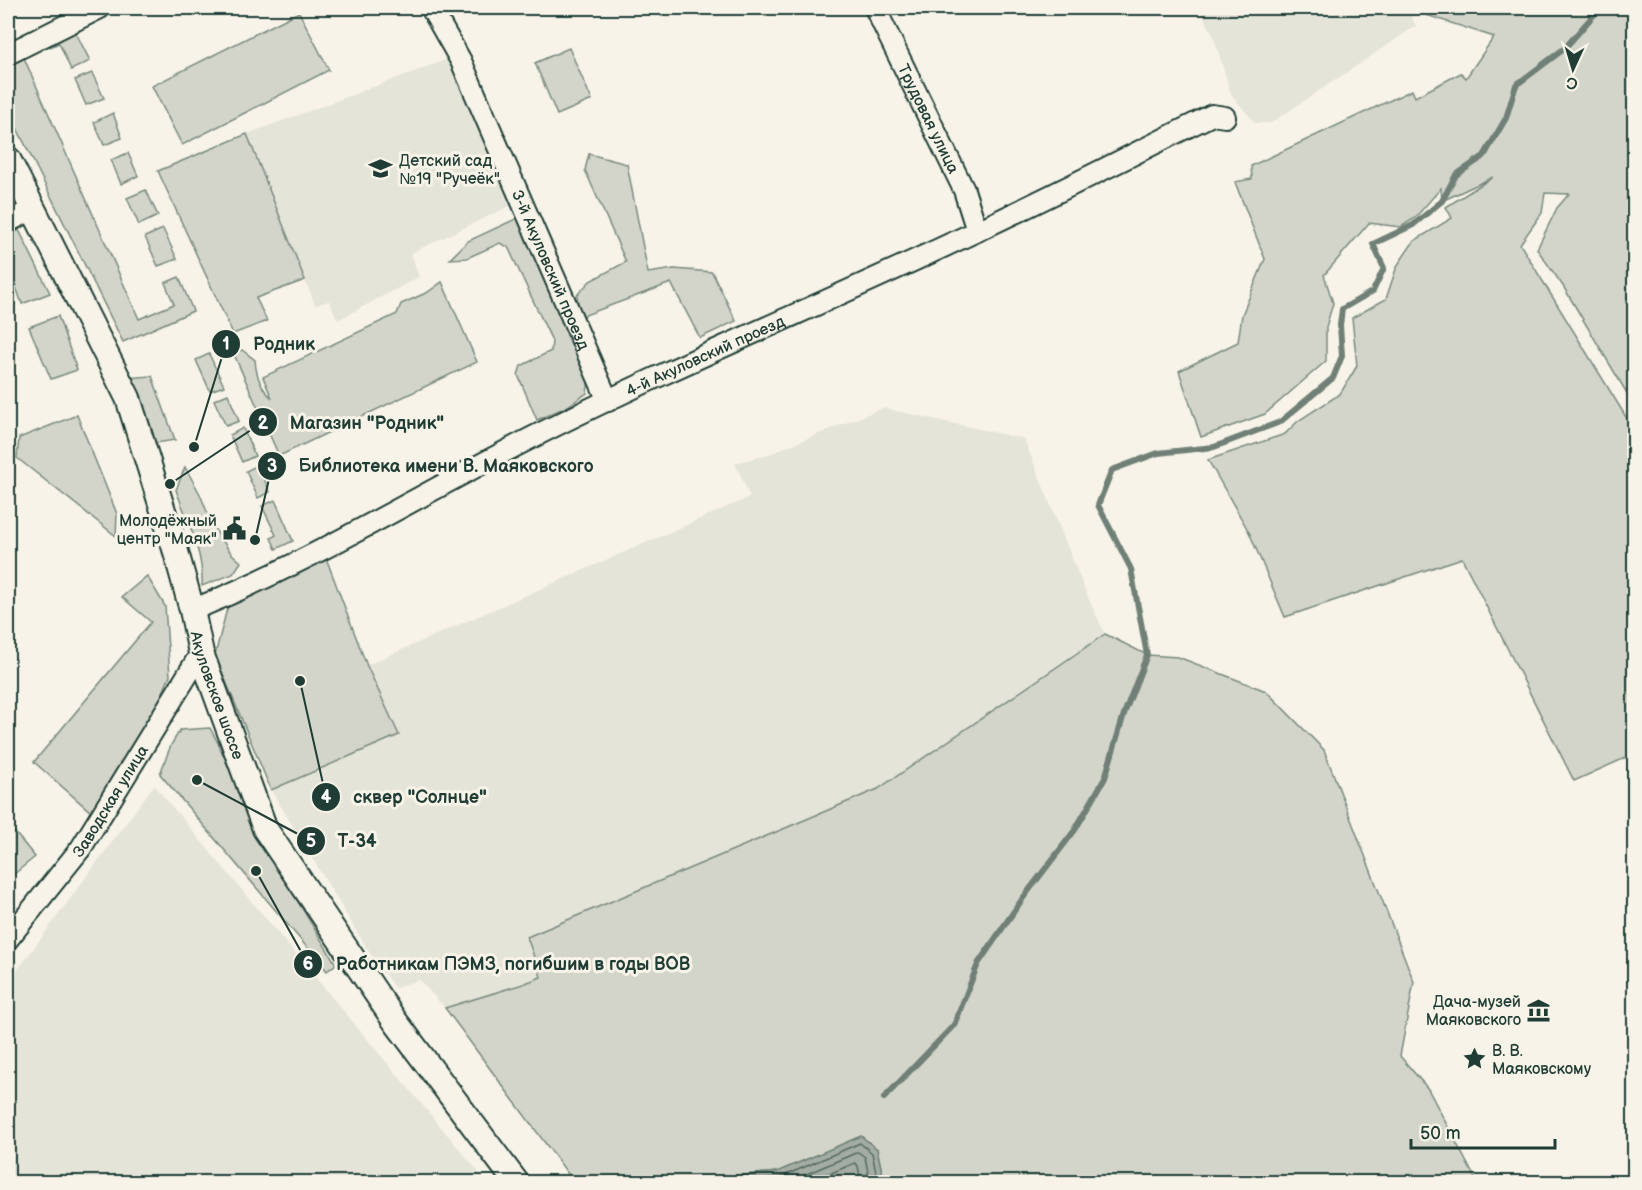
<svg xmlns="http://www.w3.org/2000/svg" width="1642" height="1190" font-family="'Balsamiq Sans',sans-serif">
  <rect width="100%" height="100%" fill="#f7f3e8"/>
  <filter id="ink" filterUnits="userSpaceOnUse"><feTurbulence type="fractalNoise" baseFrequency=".0167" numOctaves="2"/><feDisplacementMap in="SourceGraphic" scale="12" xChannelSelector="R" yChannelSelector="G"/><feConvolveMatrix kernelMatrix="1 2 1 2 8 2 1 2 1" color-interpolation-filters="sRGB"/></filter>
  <g filter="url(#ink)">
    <g fill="#e5e4d9">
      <path d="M 1199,8 L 1407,8 L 1416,26 L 1271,123 L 1255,123 L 1231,94 L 1213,35 Z"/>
      <path d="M 451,58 L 516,203 L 411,253 L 419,277 L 338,320 L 329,301 L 315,305 L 247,134 Z"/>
      <path d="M 883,408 L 1024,439 L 1087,595 L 1105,634 L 878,789 L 527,937 L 541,977 L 523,984 L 445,1008 L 419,980 L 395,988 L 375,962 L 271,790 L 398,735 L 367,665 L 750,497 L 735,463 L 764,456 Z"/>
      <path d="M 154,785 L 487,1182 L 8,1182 L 8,983 Z"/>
    </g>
    <g fill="#d3d5ca" stroke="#79897f" stroke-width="1.5">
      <path d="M 1422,8 L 1634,8 L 1634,405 L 1563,286 L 1537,249 L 1557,208 L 1569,194 L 1545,193 L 1542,213 L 1520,244 L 1634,430 L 1634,754 L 1574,781 L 1462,558 L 1285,617 L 1249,532 L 1208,460 L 1285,434 L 1298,421 L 1340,394 L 1357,366 L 1352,318 L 1386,299 L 1397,266 L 1414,241 L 1452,218 L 1446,207 L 1493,177 L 1442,201 L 1441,188 L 1415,218 L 1401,227 L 1369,223 L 1324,275 L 1333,303 L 1326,327 L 1326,361 L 1265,414 L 1201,437 L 1179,371 L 1238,342 L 1242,315 L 1265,259 L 1235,182 L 1252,179 L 1251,166 L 1412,90 L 1415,97 L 1461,73 L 1466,78 L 1494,37 L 1426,15 Z"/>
      <path d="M 299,12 L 329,70 L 182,145 L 152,86 Z"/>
      <path d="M 74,29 L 90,61 L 71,70 L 59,43 L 50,47 L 46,42 Z"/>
      <path d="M 569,48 L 592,100 L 557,115 L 535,63 Z"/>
      <path d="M 24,58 L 139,319 L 174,304 L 165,283 L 179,277 L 193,311 L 123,342 L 8,110 L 8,67 Z"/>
      <path d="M 92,73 L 104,98 L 86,105 L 75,80 Z"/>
      <path d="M 113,113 L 122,138 L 104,145 L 94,122 Z"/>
      <path d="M 247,134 L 305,280 L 256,298 L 267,321 L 233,334 L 158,171 Z"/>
      <path d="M 128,153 L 138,176 L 121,184 L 111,160 Z"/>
      <path d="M 589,154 L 627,164 L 648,273 L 674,269 L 712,272 L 736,321 L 700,338 L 671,283 L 580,317 L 577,295 L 590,281 L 626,262 L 585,170 Z"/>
      <path d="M 146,190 L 158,216 L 139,225 L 127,198 Z"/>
      <path d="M 522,216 L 590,372 L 587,393 L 568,406 L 537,420 L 518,375 L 521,366 L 551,351 L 552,341 L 508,247 L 500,243 L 467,258 L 450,259 L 468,241 Z"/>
      <path d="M 163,229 L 177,259 L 158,266 L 145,237 Z"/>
      <path d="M 19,230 L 50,293 L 22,304 L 8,264 L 8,236 Z"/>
      <path d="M 442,282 L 477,362 L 279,456 L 233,352 L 242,350 L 255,360 C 256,374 261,389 272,398 L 263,377 L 397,314 L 401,304 L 428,292 Z"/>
      <path d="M 58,316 L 77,370 L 51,379 L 29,327 Z"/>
      <path d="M 209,354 L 224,386 L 210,391 L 196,360 Z"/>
      <path d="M 152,376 L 175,440 L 156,443 L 147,436 L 126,378 Z"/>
      <path d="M 228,394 L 239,421 L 226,426 L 214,400 Z"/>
      <path d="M 77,415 L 117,514 L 116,536 L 17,458 L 19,438 Z"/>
      <path d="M 243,428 L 255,456 L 242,462 L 230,435 Z"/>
      <path d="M 258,465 L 270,492 L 258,498 L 246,471 Z"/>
      <path d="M 185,467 L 200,494 L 213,527 L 231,553 L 241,562 L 233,574 L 202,586 C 204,553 187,520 176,490 Z"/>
      <path d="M 275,500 L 293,541 L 276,549 L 271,538 L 276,535 L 262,506 Z"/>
      <path d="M 326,558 L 367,666 L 399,735 L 271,790 L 215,655 L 228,605 Z"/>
      <path d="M 147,576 L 165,606 L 170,676 L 154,713 L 91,812 L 34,762 L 151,622 L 122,597 Z"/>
      <path d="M 1105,634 L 1147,655 L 1178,657 L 1266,691 L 1324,750 L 1414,982 L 1400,1056 L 1428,1089 L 1477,1182 L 884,1182 L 877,1149 L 861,1136 L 777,1172 L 726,1177 L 727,1182 L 574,1182 L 445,1008 L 523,984 L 541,977 L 527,937 L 878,789 Z"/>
      <path d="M 210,728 L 218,743 L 259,838 L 336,964 L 327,971 L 160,774 L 171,745 L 180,730 Z"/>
      <path d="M 8,824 L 35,857 L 8,879 Z"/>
    </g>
    <path fill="#a4ada3" stroke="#6f8077" stroke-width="1.5" d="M 861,1136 L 877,1149 L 884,1182 L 727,1182 L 726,1177 L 777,1172 Z"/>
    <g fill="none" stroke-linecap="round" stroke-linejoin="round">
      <g stroke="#546a60" stroke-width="1.5">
        <path d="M 736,1182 L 779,1178 L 860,1143 L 872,1153 L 878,1182"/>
        <path d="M 788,1182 L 858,1152 L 865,1157 L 870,1182"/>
        <path d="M 810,1182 L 855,1163 L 858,1166 L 861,1182"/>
      </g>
      <path stroke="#6f8077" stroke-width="6" d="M 884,1098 L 954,1025 L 978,964 L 1023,898 L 1075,830 L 1105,778 L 1124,714 L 1147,655 L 1131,569 L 1098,505 L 1112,470 L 1158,453 L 1214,447 L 1280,422 L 1333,378 L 1342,356 L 1340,325 L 1342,309 L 1373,291 L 1384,268 L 1373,244 L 1413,225 L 1442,201 L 1456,175 L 1484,156 L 1506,118 L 1516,85 L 1565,48 L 1598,10 L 1606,8"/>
      <defs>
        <g id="minor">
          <path id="s1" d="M 431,8 L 461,61 L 608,401"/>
          <path id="s2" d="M 875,8 L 964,190 L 977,231"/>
          <path d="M 8,54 L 100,8"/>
          <path d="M 8,222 L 33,209"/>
          <path id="s3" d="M 192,610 C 312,562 422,493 537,435 C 681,362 831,301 977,231 C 1056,194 1133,154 1212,115 L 1225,117"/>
          <path id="s4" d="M 8,939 L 81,848 L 201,653"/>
        </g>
        <g id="tertiary">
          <path id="s5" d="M 8,159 L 128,398 L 176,552 L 192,610 L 201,653 L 265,829 L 395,1021 L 516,1182"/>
        </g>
      </defs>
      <use href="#minor" stroke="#1f3d34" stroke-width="24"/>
      <use href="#tertiary" stroke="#1f3d34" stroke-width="28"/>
      <use href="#minor" stroke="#f7f3e8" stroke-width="20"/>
      <use href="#tertiary" stroke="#f7f3e8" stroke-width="24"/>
    </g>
  </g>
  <defs>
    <symbol id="school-bare" viewBox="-9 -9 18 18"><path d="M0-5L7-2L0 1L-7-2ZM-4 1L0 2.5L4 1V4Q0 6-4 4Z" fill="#1f3d34" stroke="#f7f3e8" stroke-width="2.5" paint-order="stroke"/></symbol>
    <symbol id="civic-bare" viewBox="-9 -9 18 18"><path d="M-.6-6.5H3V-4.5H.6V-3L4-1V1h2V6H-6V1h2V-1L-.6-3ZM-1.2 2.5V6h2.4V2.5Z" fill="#1f3d34" stroke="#f7f3e8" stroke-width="2.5" paint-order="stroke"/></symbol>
    <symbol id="museum-bare" viewBox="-9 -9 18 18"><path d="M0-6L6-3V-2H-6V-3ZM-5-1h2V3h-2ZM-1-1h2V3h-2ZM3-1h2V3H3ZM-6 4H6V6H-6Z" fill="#1f3d34" stroke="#f7f3e8" stroke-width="2.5" paint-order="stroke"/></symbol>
    <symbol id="sight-bare" viewBox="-9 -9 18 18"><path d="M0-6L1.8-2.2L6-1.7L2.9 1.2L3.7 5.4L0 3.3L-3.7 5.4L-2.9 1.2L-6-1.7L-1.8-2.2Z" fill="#1f3d34" stroke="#f7f3e8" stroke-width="2.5" paint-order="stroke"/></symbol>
  </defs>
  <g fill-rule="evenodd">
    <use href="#school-bare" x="364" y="152" width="33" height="33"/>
    <use href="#civic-bare" x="218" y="512" width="33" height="33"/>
    <use href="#museum-bare" x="1522" y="994" width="33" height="33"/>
    <use href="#sight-bare" x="1458" y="1042" width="33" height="33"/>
  </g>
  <g text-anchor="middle" stroke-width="6" stroke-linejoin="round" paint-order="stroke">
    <g font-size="16" fill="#1f3d34" stroke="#f7f3e8">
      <text dy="6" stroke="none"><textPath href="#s2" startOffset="123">Трудовая улица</textPath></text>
      <text dy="6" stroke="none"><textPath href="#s1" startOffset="288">3-й Акуловский проезд</textPath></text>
      <text dy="6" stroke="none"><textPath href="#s3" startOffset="573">4-й Акуловский проезд</textPath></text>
      <text dy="6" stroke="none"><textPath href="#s5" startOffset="578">Акуловское шоссе</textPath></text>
      <text dy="6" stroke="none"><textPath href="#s4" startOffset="172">Заводская улица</textPath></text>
    </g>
    <g font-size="16" fill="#1f3d34" stroke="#f7f3e8" text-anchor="start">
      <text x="399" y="166">Детский сад<tspan x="399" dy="18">№19 "Ручеёк"</tspan></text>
      <text x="217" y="526" text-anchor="end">Молодёжный<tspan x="217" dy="18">центр "Маяк"</tspan></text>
      <text x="1521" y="1007" text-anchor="end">Дача-музей<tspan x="1521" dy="18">Маяковского</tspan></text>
      <text x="1492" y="1056">В. В.<tspan x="1492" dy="18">Маяковскому</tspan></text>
    </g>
  </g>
  <path fill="none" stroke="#1f3d34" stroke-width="2" d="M194 447L226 344M170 484L263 422M255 540L272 466M300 681L326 797M197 780L311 841M256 871L308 964"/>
  <g fill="#1f3d34" stroke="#f7f3e8" stroke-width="2">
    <circle cx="194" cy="447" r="6"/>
    <circle cx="170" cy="484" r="6"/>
    <circle cx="255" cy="540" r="6"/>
    <circle cx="300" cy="681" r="6"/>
    <circle cx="197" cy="780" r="6"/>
    <circle cx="256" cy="871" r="6"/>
    <circle cx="226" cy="344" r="15"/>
    <circle cx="263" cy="422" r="15"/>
    <circle cx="272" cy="466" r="15"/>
    <circle cx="326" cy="797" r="15"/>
    <circle cx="311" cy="841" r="15"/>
    <circle cx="308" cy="964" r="15"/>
  </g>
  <g font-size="18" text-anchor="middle" font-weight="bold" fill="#fff">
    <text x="226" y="350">1</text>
    <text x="263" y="429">2</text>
    <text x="272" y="472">3</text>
    <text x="326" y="803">4</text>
    <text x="311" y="847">5</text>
    <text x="308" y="970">6</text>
  </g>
  <g font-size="18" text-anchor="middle" font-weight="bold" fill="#1f3d34" stroke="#f7f3e8" stroke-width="6" stroke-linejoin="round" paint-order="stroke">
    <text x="284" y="350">Родник</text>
    <text x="367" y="429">Магазин "Родник"</text>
    <text x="446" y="472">Библиотека имени В. Маяковского</text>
    <text x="420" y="803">сквер "Солнце"</text>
    <text x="357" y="847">Т-34</text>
    <text x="513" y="970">Работникам ПЭМЗ, погибшим в годы ВОВ</text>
  </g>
  <rect width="1642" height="1190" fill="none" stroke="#f7f3e8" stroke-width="30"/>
  <rect x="15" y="15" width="1612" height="1160" fill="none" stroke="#1f3d34" stroke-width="2" filter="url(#ink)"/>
  <g transform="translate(1573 69) rotate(184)" stroke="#f7f3e8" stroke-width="4.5" paint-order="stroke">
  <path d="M0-4.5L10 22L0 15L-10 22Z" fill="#1f3d34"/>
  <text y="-9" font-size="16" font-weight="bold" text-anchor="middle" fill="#1f3d34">С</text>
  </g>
  <path d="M1411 1139v9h144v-9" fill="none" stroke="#1f3d34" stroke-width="3"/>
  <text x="1420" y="1139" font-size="18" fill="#1f3d34" stroke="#f7f3e8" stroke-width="4.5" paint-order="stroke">50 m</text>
</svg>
